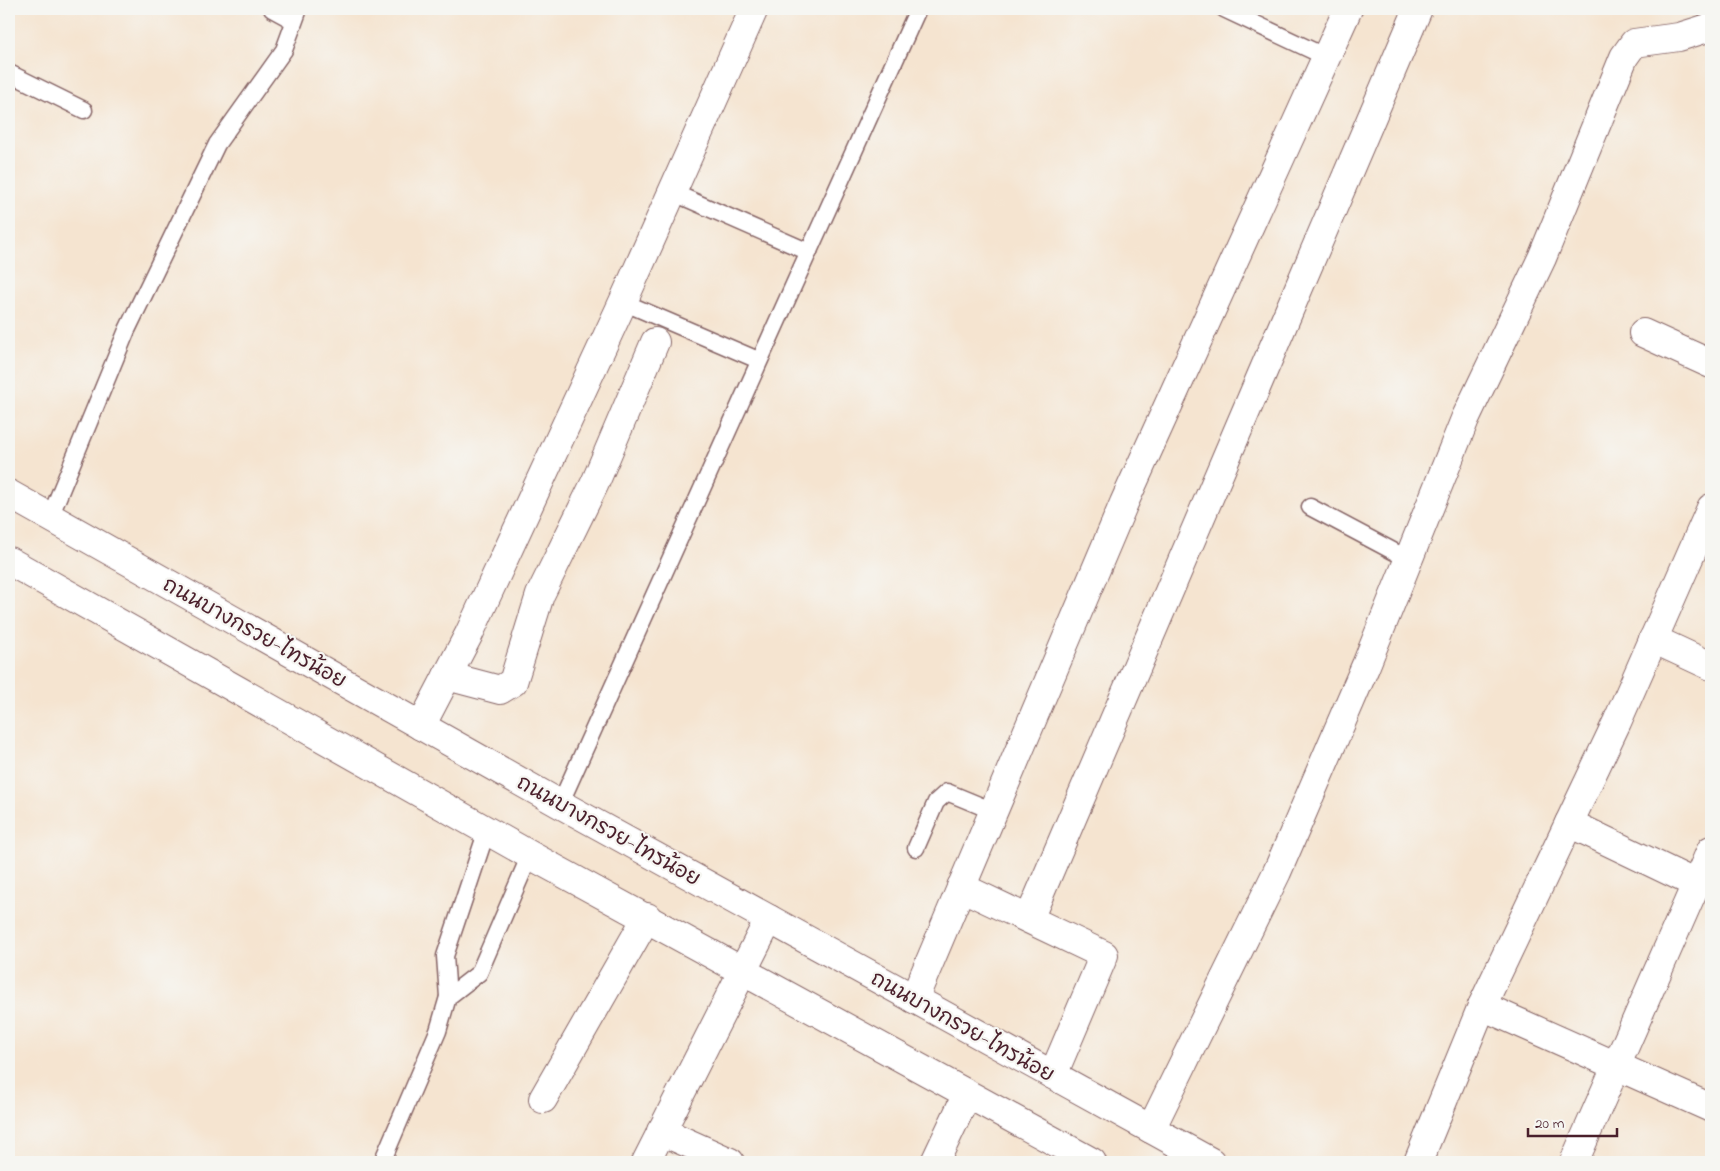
<svg xmlns="http://www.w3.org/2000/svg" width="1720" height="1171" font-family="'Indie Flower','Playpen Sans Thai',sans-serif">
  <rect width="100%" height="100%" fill="#f6f6f2"/>
  <filter id="ink" filterUnits="userSpaceOnUse"><feTurbulence type="fractalNoise" baseFrequency=".02" numOctaves="2"/><feDisplacementMap in="SourceGraphic" scale="10" xChannelSelector="R" yChannelSelector="G"/><feConvolveMatrix kernelMatrix="1 2 1 2 8 2 1 2 1" color-interpolation-filters="sRGB"/></filter>
  <filter id="wash" filterUnits="userSpaceOnUse"><feTurbulence type="fractalNoise" baseFrequency=".0096" numOctaves="4" result="noise"/><feDisplacementMap in="SourceGraphic" scale="20" xChannelSelector="R" yChannelSelector="G"/><feGaussianBlur stdDeviation="1.12" result="paint"/><feColorMatrix in="noise" values="0 0 0 0 0 0 0 0 0 0 0 0 0 0 0 0 0 1.4 0 .05"/><feComposite in="paint" operator="in"/></filter>
  <g filter="url(#wash)">
    <rect width="100%" height="100%" fill="#f5e4d0"/>
  </g>
  <g filter="url(#ink)">
    <g fill="none" stroke-linecap="round" stroke-linejoin="round">
      <defs>
        <g id="service">
          <path d="M 272,9 L 294,21"/>
          <path d="M 1224,9 L 1326,57"/>
          <path d="M 9,73 L 84,110"/>
          <path d="M 672,192 L 809,252"/>
          <path d="M 623,302 L 758,360"/>
          <path d="M 1310,507 L 1408,559"/>
          <path d="M 50,517 L 127,330 L 217,144 L 284,50 L 299,9"/>
          <path d="M 560,804 L 918,9"/>
          <path d="M 916,848 L 936,802 L 947,792 L 993,811"/>
          <path d="M 448,997 L 479,973 L 530,855"/>
          <path d="M 382,1162 L 438,1031 L 448,997 L 445,956 L 487,830"/>
        </g>
        <g id="minor">
          <path d="M 1643,333 L 1711,364"/>
          <path d="M 1653,639 L 1711,666"/>
          <path d="M 447,676 L 500,690 L 513,682 L 540,595 L 595,483 L 655,342"/>
          <path d="M 421,726 L 469,634 L 623,302 L 754,9"/>
          <path d="M 1569,823 L 1696,884"/>
          <path d="M 961,887 L 1104,955 L 1053,1075"/>
          <path d="M 1029,919 L 1418,9"/>
          <path d="M 914,999 L 1124,503 L 1348,9"/>
          <path d="M 1482,1006 L 1711,1108"/>
          <path d="M 543,1099 L 647,917"/>
          <path d="M 1151,1129 L 1277,872 L 1366,665 L 1465,419 L 1542,258 L 1624,57 L 1634,43 L 1679,37 L 1711,27"/>
          <path d="M 661,1131 L 730,1162"/>
          <path d="M 646,1162 L 769,919"/>
          <path d="M 935,1162 L 967,1094"/>
          <path d="M 1418,1162 L 1482,1006 L 1617,722 L 1711,508"/>
          <path d="M 1574,1162 L 1711,850"/>
        </g>
        <g id="secondary">
          <path d="M 9,494 L 560,804 L 1211,1162"/>
          <path d="M 9,561 L 530,855 L 1092,1162"/>
        </g>
      </defs>
      <use href="#service" stroke="#866465" stroke-width="19"/>
      <use href="#minor" stroke="#866465" stroke-width="30"/>
      <use href="#secondary" stroke="#866465" stroke-width="30"/>
      <use href="#service" stroke="#fff" stroke-width="16"/>
      <use href="#minor" stroke="#fff" stroke-width="28"/>
      <use href="#secondary" stroke="#fff" stroke-width="28"/>
    </g>
  </g>
  <g text-anchor="middle" stroke-width="4.5" stroke-linejoin="round" paint-order="stroke">
    <g font-size="21" fill="#4a1f2b" stroke="#f6f6f2">
      <text transform="translate(255 632) rotate(29)" y="7">ถนนบางกรวย-ไทรน้อย</text>
      <text transform="translate(609 830) rotate(29)" y="7">ถนนบางกรวย-ไทรน้อย</text>
      <text transform="translate(963 1026) rotate(29)" y="7">ถนนบางกรวย-ไทรน้อย</text>
    </g>
  </g>
  <rect width="1720" height="1171" fill="none" stroke="#f6f6f2" stroke-width="30"/>
  <path d="M1528 1128v8h89v-8" fill="none" stroke="#4a1f2b" stroke-width="2.5"/>
  <text x="1535" y="1128" font-size="15" fill="#4a1f2b" stroke="#f6f6f2" stroke-width="4" paint-order="stroke">20 m</text>
</svg>
